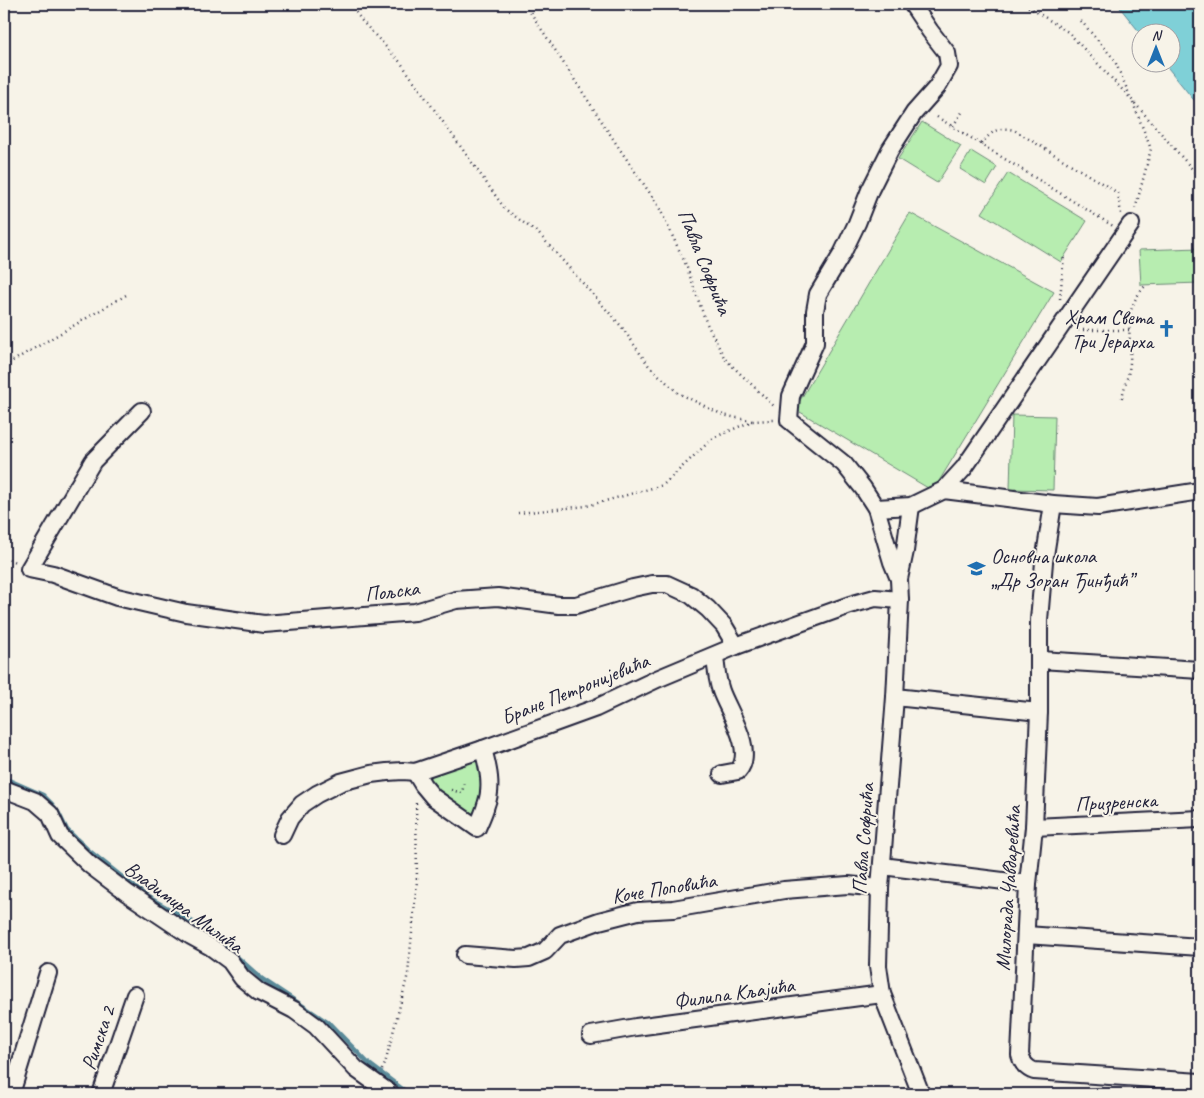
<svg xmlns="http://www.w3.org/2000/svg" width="1204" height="1098" font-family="Caveat,sans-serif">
  <rect width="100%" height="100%" fill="#f7f3e8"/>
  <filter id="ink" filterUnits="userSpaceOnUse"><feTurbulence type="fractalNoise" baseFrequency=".02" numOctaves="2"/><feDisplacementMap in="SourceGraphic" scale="10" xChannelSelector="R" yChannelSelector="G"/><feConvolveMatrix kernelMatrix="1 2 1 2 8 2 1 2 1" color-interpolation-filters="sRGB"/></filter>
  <g filter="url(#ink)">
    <g fill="#b7edb0" stroke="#6c8876">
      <path d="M 922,122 L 961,146 L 937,183 L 898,159 Z"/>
      <path d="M 971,151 L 997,167 L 986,185 L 960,169 Z"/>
      <path d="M 1008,173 L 1087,221 L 1061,262 L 982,213 Z"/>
      <path d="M 910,213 L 1054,292 L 933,491 L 795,409 Z"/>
      <path d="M 1200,248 L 1200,283 L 1141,285 L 1139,250 Z"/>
      <path d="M 1012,415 L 1055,416 L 1053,490 L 1010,489 Z"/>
      <path d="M 478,757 L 484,795 L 473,817 L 436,792 L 427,778 L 429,774 Z"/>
    </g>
    <path fill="#7fd0d7" stroke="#5a8a99" d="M 1117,4 L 1200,4 L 1200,105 L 1193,99 L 1164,63 L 1172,62 L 1172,32 L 1142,32 L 1141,34 Z"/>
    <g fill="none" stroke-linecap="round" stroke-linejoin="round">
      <path stroke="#5a8a99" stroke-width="4.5" d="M 4,778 L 43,795 L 51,803 L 58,812 L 67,830 L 87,849 L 146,896 L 207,930 L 262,979 L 330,1024 L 368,1063 L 409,1094"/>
      <defs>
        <g id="minor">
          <path d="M 912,4 L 930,31 L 947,53 L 949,66 L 937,87 L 914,113 L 890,150 L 870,190 L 857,223 L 842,254 L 818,294 L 815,311 L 815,343 L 791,396 L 789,420 L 844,464 L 863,488 L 876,508 L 892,562 L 899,579 L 900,600 L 895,697 L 880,888 L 878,966 L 882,994 L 921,1094"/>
          <path d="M 142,411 L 93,461 L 29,569 L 53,574 L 117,597 L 186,613 L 264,624 L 415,612 L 456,600 L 498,597 L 559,605 L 576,605 L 633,588 L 652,584 L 667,584 L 691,595 L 708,609 L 724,626 L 736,646"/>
          <path d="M 944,490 L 964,468 L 1131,224"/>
          <path d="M 1053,504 L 1044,562 L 1039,620 L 1039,712 L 1034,827 L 1028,884 L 1020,1055 C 1022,1063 1026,1068 1034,1071 L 1200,1082"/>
          <path d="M 876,508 L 911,506 L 944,490 L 1053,504 L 1098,507 L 1200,491"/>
          <path d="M 899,579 L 905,551 L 911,506"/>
          <path d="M 715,656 C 716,668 717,680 721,691 C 728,711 756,751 738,771 L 722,774"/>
          <path d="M 1040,660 L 1200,670"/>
          <path d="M 895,697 L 1039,712"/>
          <path d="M 415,772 L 423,785 L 433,797 L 477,828 C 480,821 484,813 486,805 C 493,787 488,767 483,749"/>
          <path d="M 4,789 L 35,801 L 50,814 L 60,836 L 90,865 L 127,893 L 191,936 L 211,947 L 230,961 L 242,978 L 259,992 L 294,1010 L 316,1026 L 356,1069 L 391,1094"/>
          <path d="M 1034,827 L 1200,819"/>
          <path d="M 282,835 L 290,818 L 302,804 L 317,794 L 341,782 L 371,774 L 387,772 L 403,771 L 415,772 L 483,749 L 596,708 L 657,679 L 736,646 L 850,605 L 875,598 L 900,600"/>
          <path d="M 882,866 L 1028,884"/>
          <path d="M 1026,935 L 1200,947"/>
          <path d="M 465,955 L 516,959 L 529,958 L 545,951 L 560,935 L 599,921 L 638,911 L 673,909 L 784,890 L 848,885 L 880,888"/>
          <path d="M 591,1035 L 636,1027 L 882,994"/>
          <path d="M 11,1094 L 48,973"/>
          <path d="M 101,1094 L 135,995"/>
        </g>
      </defs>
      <use href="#minor" stroke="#22223b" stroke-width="20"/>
      <g stroke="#22223b" stroke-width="2.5" stroke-dasharray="1 4" stroke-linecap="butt">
        <path d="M 350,4 L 362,21 L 401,63 L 505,209 L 539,234 L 621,326 L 649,366 L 678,393 L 723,415 L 752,421"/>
        <path d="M 525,4 L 621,151 L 658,205 L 686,265 L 706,322 L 725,359 L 775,407"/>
        <path d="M 1024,4 L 1068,32 L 1132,100 L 1200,178"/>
        <path d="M 1081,21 L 1114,59 L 1130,96"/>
        <path d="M 1133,103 L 1151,149 L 1135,210"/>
        <path d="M 937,117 L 1113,226"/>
        <path d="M 953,126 L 963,111"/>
        <path d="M 981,144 C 992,132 997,126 1014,130 L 1118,193 L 1121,214"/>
        <path d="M 1060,299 L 1064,256"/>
        <path d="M 1078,330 L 1129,330"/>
        <path d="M 4,366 L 128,294"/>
        <path d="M 1122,398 C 1124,387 1129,375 1130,363 C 1132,331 1121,312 1146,285"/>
        <path d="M 518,513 L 587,506 L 663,485 L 713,438 L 752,421 L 775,420"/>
        <path d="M 4,557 L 17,563"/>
        <path d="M 451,790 L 462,793 L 464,783"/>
        <path d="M 382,1070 L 385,1064 L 408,974 L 417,881 L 416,802"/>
      </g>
      <use href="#minor" stroke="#f7f3e8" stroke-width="16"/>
    </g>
  </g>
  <defs>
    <symbol id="church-bare" viewBox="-9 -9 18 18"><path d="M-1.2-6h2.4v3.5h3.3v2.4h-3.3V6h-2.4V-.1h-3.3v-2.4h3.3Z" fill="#1f6fb2" stroke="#f7f3e8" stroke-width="2.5" paint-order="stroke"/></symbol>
    <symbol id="school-bare" viewBox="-9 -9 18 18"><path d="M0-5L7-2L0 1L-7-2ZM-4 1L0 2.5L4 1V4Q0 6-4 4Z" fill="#1f6fb2" stroke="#f7f3e8" stroke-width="2.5" paint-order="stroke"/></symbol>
  </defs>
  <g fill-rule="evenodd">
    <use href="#church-bare" x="1154" y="316" width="25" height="25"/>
    <use href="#school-bare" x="964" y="556" width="25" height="25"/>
  </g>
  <g text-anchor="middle" stroke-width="4" stroke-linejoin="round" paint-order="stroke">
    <g font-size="21" fill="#22223b" stroke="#f7f3e8">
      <text transform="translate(705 262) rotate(68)" y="7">Павла Софрића</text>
      <text transform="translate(392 591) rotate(-7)" y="7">Пољска</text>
      <text transform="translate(575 689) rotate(-22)" y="7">Бране Петронијевића</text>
      <text transform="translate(1116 802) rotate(-3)" y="7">Призренска</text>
      <text transform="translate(863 839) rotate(-86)" y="7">Павла Софрића</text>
      <text transform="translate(664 888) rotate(-9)" y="7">Коче Поповића</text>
      <text transform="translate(1008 888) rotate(-86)" y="7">Милорада Чавдаревића</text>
      <text transform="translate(184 907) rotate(36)" y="7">Владимира Милића</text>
      <text transform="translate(734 993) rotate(-8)" y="7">Филипа Кљајића</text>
      <text transform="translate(98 1038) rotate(-71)" y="7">Римска 2</text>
    </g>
    <g font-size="21" fill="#22223b" stroke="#f7f3e8" text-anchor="end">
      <text x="1153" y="324">Храм Света<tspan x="1153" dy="24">Три Јерарха</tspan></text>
      <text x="991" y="563" text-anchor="start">Основна школа<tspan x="991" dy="24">„Др Зоран Ђинђић”</tspan></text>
    </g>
  </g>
  <rect width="1204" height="1098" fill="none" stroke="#f7f3e8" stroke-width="20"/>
  <rect x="10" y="10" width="1184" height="1078" fill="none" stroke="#22223b" stroke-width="2" filter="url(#ink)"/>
  <g transform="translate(1156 48)"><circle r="24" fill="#f7f3e8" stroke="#a29fa3"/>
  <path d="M0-4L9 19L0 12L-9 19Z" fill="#1f6fb2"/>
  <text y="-8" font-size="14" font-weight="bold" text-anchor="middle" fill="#22223b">N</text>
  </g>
</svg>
